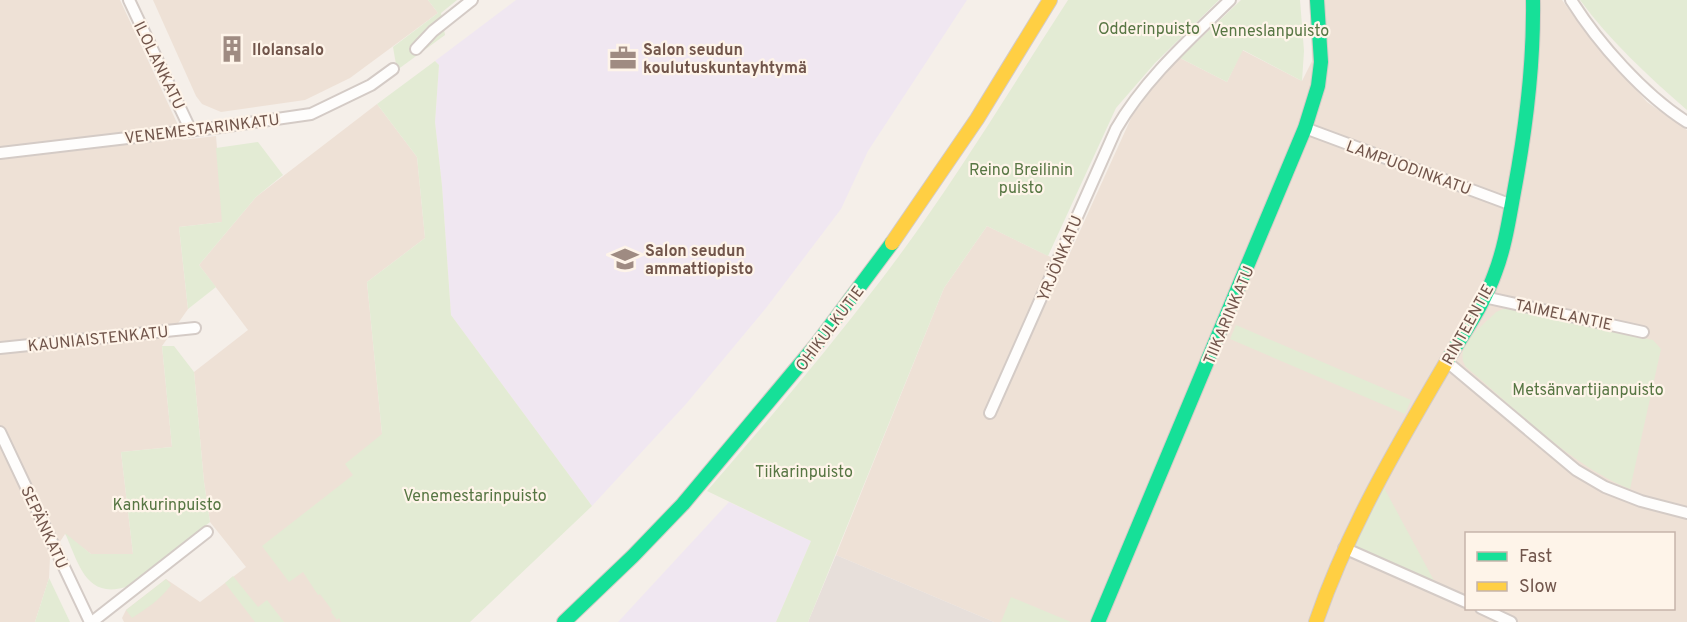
<svg xmlns="http://www.w3.org/2000/svg" width="1687" height="622" font-family="Overpass,sans-serif">
  <rect width="100%" height="100%" fill="#f5efe9"/>
  <g fill="#eee1d6" fill-rule="evenodd">
    <path d="M 0,0 L 120,0 L 184,138 L 182,140 L 216,136 L 223,222 L 179,227 L 188,309 L 162,346 L 172,447 L 121,452 L 133,554 L 91,554 L 65,534 L 50,557 L 49,578 L 35,622 L 0,622 Z"/>
    <path d="M 153,0 L 428,0 L 438,13 L 350,78 L 305,100 L 221,112 L 202,104 L 196,96 Z"/>
    <path d="M 1310,0 L 1562,0 L 1583,29 L 1647,102 L 1687,130 L 1687,622 L 994,622 L 836,555 L 944,288 L 987,226 L 1065,264 L 1132,116 L 1161,77 L 1180,58 L 1227,82 L 1242,50 L 1302,81 L 1312,61 ZM 1466,534 L 1674,534 L 1674,608 L 1466,608 Z"/>
    <path d="M 377,104 L 417,157 L 425,238 L 367,282 L 384,454 L 383,622 L 124,622 L 122,618 L 126,610 L 166,579 L 200,602 L 246,567 L 210,522 L 204,482 L 194,372 L 248,330 L 199,265 L 256,197 Z"/>
  </g>
  <path fill="#e7dfda" d="M 836,555 L 994,622 L 808,622 Z"/>
  <g fill="#f0e7f1">
    <path d="M 516,0 L 967,0 L 868,151 L 841,209 L 766,308 L 686,404 L 592,506 L 451,315 L 442,186 L 435,122 L 439,65 L 435,61 Z"/>
    <path d="M 729,502 L 811,541 L 776,622 L 618,622 Z"/>
  </g>
  <g fill="#e3ebd4">
    <path d="M 428,0 L 457,0 L 441,13 L 445,35 L 397,70 L 393,47 L 438,13 Z"/>
    <path d="M 1068,0 L 1219,0 L 1155,63 L 1116,108 L 1048,256 L 987,226 L 944,288 L 808,622 L 776,622 L 811,541 L 707,491 C 767,422 825,353 881,280 C 949,191 1007,94 1068,0 Z"/>
    <path d="M 1241,0 L 1300,0 L 1304,51 L 1302,81 L 1243,50 L 1227,82 L 1180,58 Z"/>
    <path d="M 1580,0 L 1687,0 L 1687,110 C 1648,76 1611,42 1580,0 Z"/>
    <path d="M 435,61 L 439,65 L 435,122 L 442,186 L 451,315 L 592,506 L 470,622 L 341,622 L 339,618 L 337,620 L 331,612 L 332,610 L 320,594 L 318,595 L 303,572 L 289,582 L 262,546 L 353,475 L 345,464 L 382,434 L 367,282 L 425,238 L 417,157 L 377,104 Z"/>
    <path d="M 258,142 L 283,175 L 256,197 L 199,265 L 216,287 L 188,309 L 179,227 L 222,222 L 216,148 Z"/>
    <path d="M 1503,309 L 1512,309 L 1653,340 L 1661,349 L 1630,489 C 1569,464 1516,409 1466,367 C 1452,346 1483,326 1496,312 Z"/>
    <path d="M 1236,325 L 1411,400 L 1405,414 L 1230,339 Z"/>
    <path d="M 162,346 L 174,346 L 194,372 L 204,482 L 210,522 L 129,586 C 86,601 79,564 65,533 L 91,554 L 133,554 L 121,452 L 172,447 Z"/>
    <path d="M 1382,484 L 1438,588 L 1353,548 L 1352,536 Z"/>
    <path d="M 233,576 L 258,607 L 267,600 L 284,622 L 255,622 L 225,583 Z"/>
    <path d="M 49,578 L 70,622 L 35,622 Z"/>
    <path d="M 166,579 L 171,585 C 161,599 146,609 132,618 L 126,610 Z"/>
    <path d="M 1011,597 L 1071,622 L 1001,622 Z"/>
  </g>
  <g fill="none" stroke-linecap="round" stroke-linejoin="round">
    <defs>
      <g id="street">
        <path d="M 129,0 L 191,131"/>
        <path d="M 1571,0 C 1598,43 1644,95 1687,122"/>
        <path d="M 416,49 L 433,31 L 472,0"/>
        <path d="M 1305,128 L 1512,205"/>
        <path d="M 0,153 L 221,127 L 311,114 L 371,85 L 393,69"/>
        <path d="M 1484,297 L 1643,332"/>
        <path d="M 0,348 L 195,328"/>
        <path d="M 1446,361 L 1576,470 L 1605,487 L 1641,501 L 1687,513"/>
        <path d="M 990,413 L 1116,129 C 1145,79 1189,40 1230,0"/>
        <path d="M 0,432 L 90,622"/>
        <path d="M 1344,548 L 1466,602"/>
        <path d="M 1481,608 L 1511,622"/>
        <path d="M 92,622 L 207,532"/>
      </g>
      <g id="fast">
        <path d="M 1447,361 C 1464,332 1484,304 1495,273 C 1505,247 1509,219 1514,192 C 1526,128 1534,65 1533,0"/>
        <path d="M 564,622 L 633,556 L 683,504 L 816,345 L 892,243"/>
        <path d="M 1098,622 L 1305,128 L 1318,86 L 1321,62 L 1317,0"/>
      </g>
      <g id="slow">
        <path d="M 892,243 L 977,119 L 1050,0"/>
        <path d="M 1316,622 C 1348,529 1397,446 1447,361"/>
      </g>
    </defs>
    <use href="#street" stroke="#d4cbc6" stroke-width="14"/>
    <use href="#fast" stroke="#d4cbc6" stroke-width="16"/>
    <use href="#slow" stroke="#d4cbc6" stroke-width="16"/>
    <use href="#street" stroke="#fefdfc" stroke-width="10"/>
    <use href="#fast" stroke="#16e098" stroke-width="14"/>
    <use href="#slow" stroke="#ffcf43" stroke-width="14"/>
  </g>
  <defs>
    <symbol id="building-bare" viewBox="-9 -9 18 18"><path d="M-4-6H4V6H1V3H-1V6H-4ZM-2.5-4.3h1.7v1.8h-1.7ZM.8-4.3h1.7v1.8H.8ZM-2.5-1h1.7V.8h-1.7ZM.8-1h1.7V.8H.8Z" fill="#9f8b82" stroke="#fef4e9" stroke-width="2.5" paint-order="stroke"/></symbol>
    <symbol id="office-bare" viewBox="-9 -9 18 18"><path d="M-6-3h4V-5.5h4V-3h4V5H-6ZM-1-4.5V-3h2v-1.5ZM-6 0V1H6V0Z" fill="#9f8b82" stroke="#fef4e9" stroke-width="2.5" paint-order="stroke"/></symbol>
    <symbol id="school-bare" viewBox="-9 -9 18 18"><path d="M0-5L7-2L0 1L-7-2ZM-4 1L0 2.5L4 1V4Q0 6-4 4Z" fill="#9f8b82" stroke="#fef4e9" stroke-width="2.5" paint-order="stroke"/></symbol>
  </defs>
  <g fill-rule="evenodd">
    <use href="#building-bare" x="213" y="30" width="38" height="38"/>
    <use href="#office-bare" x="604" y="39" width="38" height="38"/>
    <use href="#school-bare" x="606" y="240" width="38" height="38"/>
  </g>
  <g text-anchor="middle" stroke-width="4.5" stroke-linejoin="round" paint-order="stroke">
    <g font-size="16" fill="#577643" stroke="#fef4e9">
      <text x="1149" y="34">Odderinpuisto</text>
      <text x="1270" y="36">Venneslanpuisto</text>
      <text x="1021" y="175">Reino Breilinin<tspan x="1021" dy="18">puisto</tspan></text>
      <text x="1588" y="395">Metsänvartijanpuisto</text>
      <text x="804" y="477">Tiikarinpuisto</text>
      <text x="475" y="501">Venemestarinpuisto</text>
      <text x="167" y="510">Kankurinpuisto</text>
    </g>
    <g font-size="16" font-weight="bold" fill="#71554b" stroke="#fef4e9" text-anchor="start">
      <text x="252" y="55">Ilolansalo</text>
      <text x="643" y="55">Salon seudun<tspan x="643" dy="18">koulutuskuntayhtymä</tspan></text>
      <text x="645" y="256">Salon seudun<tspan x="645" dy="18">ammattiopisto</tspan></text>
    </g>
    <g font-size="16" fill="#71554b" stroke="#fef4e9">
      <text transform="translate(160 65) rotate(64)" y="6">ILOLANKATU</text>
      <text transform="translate(202 128) rotate(-7)" y="6">VENEMESTARINKATU</text>
      <text transform="translate(1409 167) rotate(20)" y="6">LAMPUODINKATU</text>
      <text transform="translate(1059 258) rotate(-67)" y="6">YRJÖNKATU</text>
      <text transform="translate(1564 314) rotate(12)" y="6">TAIMELANTIE</text>
      <text transform="translate(1228 315) rotate(-67)" y="6">TIIKARINKATU</text>
      <text transform="translate(1467 324) rotate(-61)" y="6">RINTEENTIE</text>
      <text transform="translate(829 328) rotate(-53)" y="6">OHIKULKUTIE</text>
      <text transform="translate(98 338) rotate(-6)" y="6">KAUNIAISTENKATU</text>
      <text transform="translate(45 527) rotate(65)" y="6">SEPÄNKATU</text>
    </g>
  </g>
  <rect x="1465" y="532" width="210" height="78" fill="#fef4e9" stroke="#c6b4aa" stroke-width="1.5"/>
  <rect x="1477" y="552" width="30" height="9" fill="#16e098" stroke="#c6b4aa" stroke-width="1.5"/>
  <text x="1519" y="562" font-size="18" fill="#71554b">Fast</text>
  <rect x="1477" y="582" width="30" height="9" fill="#ffcf43" stroke="#c6b4aa" stroke-width="1.5"/>
  <text x="1519" y="592" font-size="18" fill="#71554b">Slow</text>
</svg>
